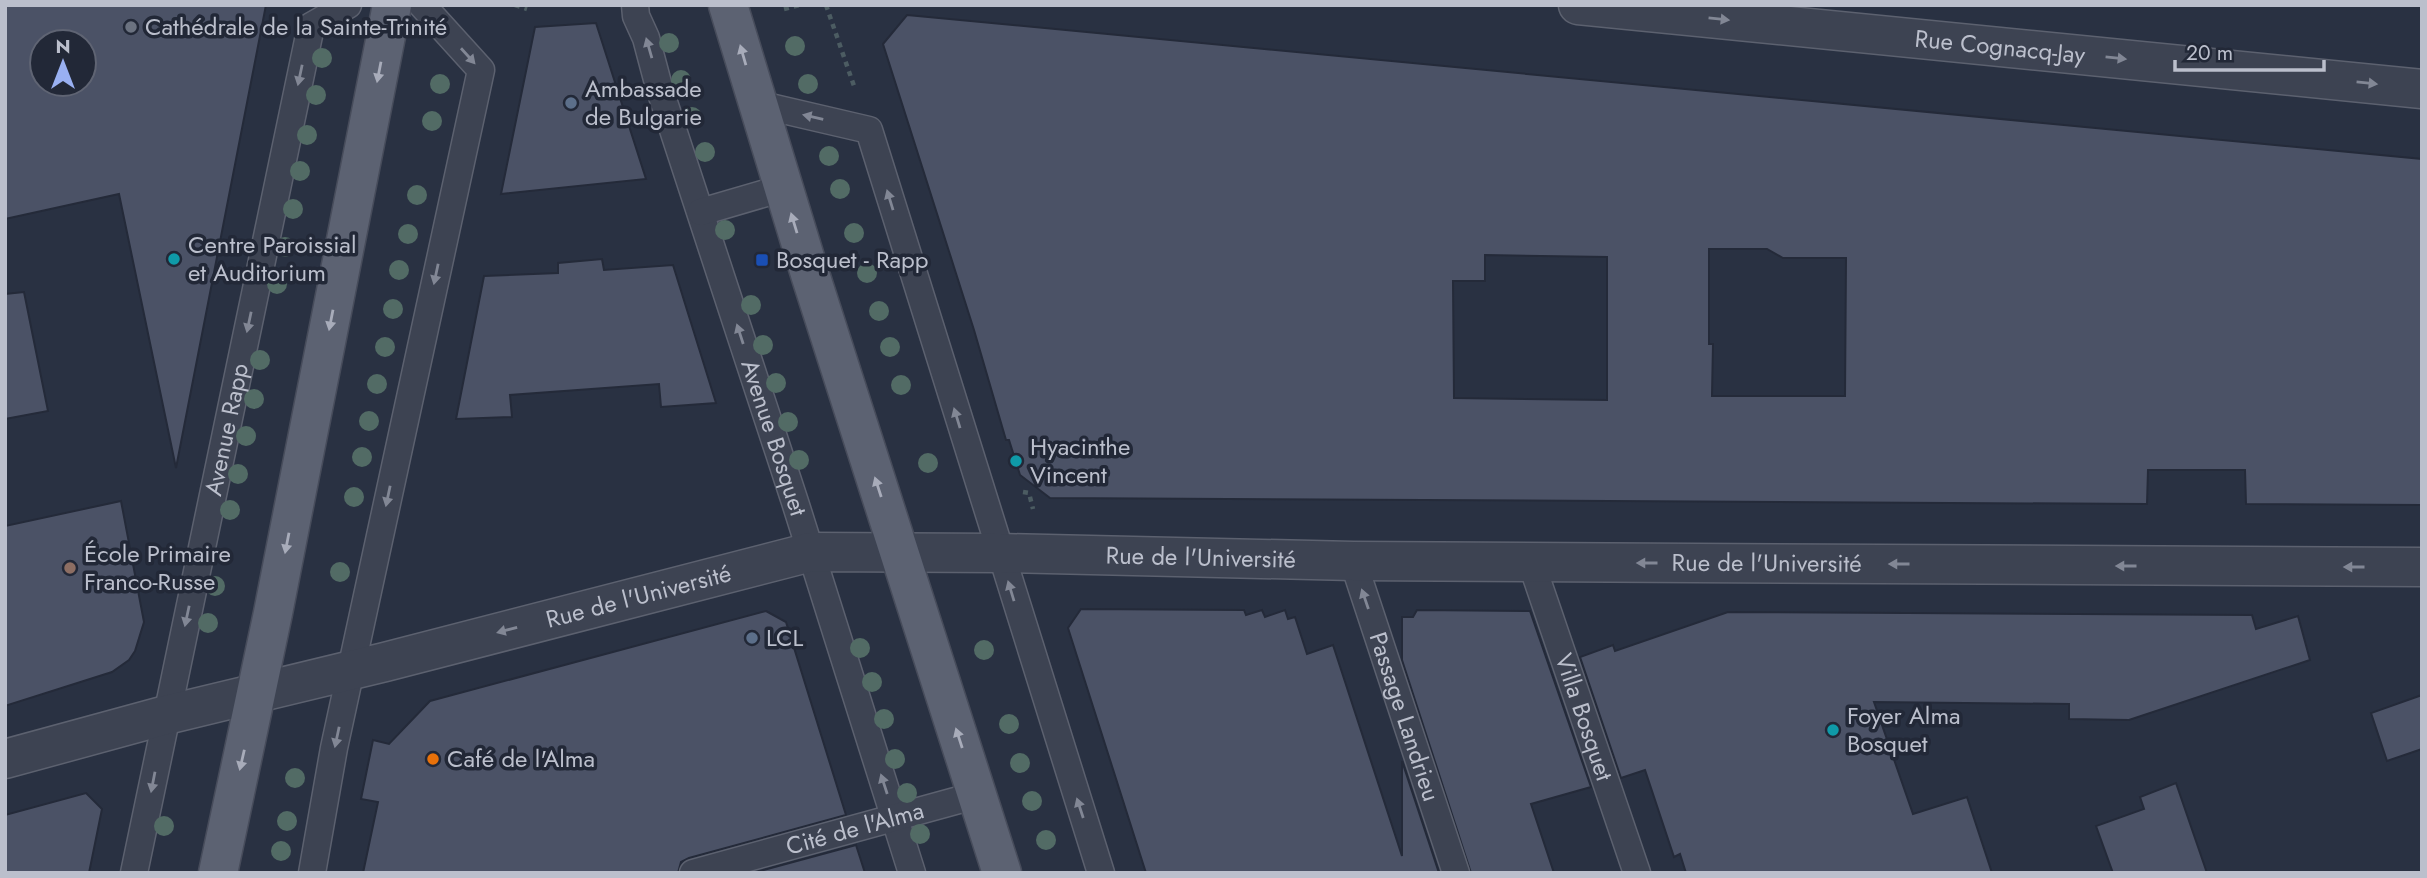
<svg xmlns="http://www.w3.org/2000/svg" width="2427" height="878" font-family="Jost,sans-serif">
  <rect width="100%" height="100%" fill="#293142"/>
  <g fill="#4b5266" stroke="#242a39" stroke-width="2" fill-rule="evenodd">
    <path d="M 5,5 L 266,5 L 176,468 L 119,194 L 5,219 ZM 42,42 L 84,42 L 84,84 L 42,84 Z"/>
    <path d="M 907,15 L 2422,159 L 2422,505 L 2246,504 L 2245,470 L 2148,470 L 2147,504 L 1050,498 L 1020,475 L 1009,440 L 1006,440 L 974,330 L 883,44 ZM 1709,249 L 1767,249 L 1783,258 L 1846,258 L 1845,396 L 1712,396 L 1713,344 L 1709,344 ZM 1485,255 L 1607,257 L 1607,400 L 1454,398 L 1453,281 L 1485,281 Z"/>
    <path d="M 596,23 L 646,179 L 501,194 L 535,27 Z"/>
    <path d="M 602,259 L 604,270 L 673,265 L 716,403 L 661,407 L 659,384 L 510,395 L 512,417 L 456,419 L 484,276 L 558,273 L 558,263 Z"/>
    <path d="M 24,292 L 48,411 L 5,419 L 5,294 Z"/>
    <path d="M 121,501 L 144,622 L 135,651 L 129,660 L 112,672 L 5,706 L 5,526 Z"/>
    <path d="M 1081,609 L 1244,610 L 1246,615 L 1262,610 L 1265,617 L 1285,610 L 1288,619 L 1295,617 L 1307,654 L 1333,645 L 1402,856 L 1402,761 L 1439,873 L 1146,873 L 1068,628 Z"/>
    <path d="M 1417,610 L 1530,611 L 1591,787 L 1531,804 L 1554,873 L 1471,873 L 1402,660 L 1402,617 L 1413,617 Z"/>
    <path d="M 766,611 L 786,622 L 846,815 L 689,858 L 681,862 L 678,873 L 363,873 L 378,802 L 361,799 L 373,740 L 389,744 L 430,701 Z"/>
    <path d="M 1728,612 L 2252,615 L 2256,629 L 2298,616 L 2310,660 L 2129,720 L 2069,719 L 2069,704 L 1874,702 L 1913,814 L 1967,797 L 1992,873 L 1686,873 L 1680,854 L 1674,857 L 1645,770 L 1621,778 L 1580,657 L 1613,645 L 1615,651 Z"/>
    <path d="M 2422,695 L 2422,749 L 2387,761 L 2371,713 Z"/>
    <path d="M 2176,783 L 2207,873 L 2113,873 L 2096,826 L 2144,809 L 2140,797 Z"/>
    <path d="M 86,793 L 102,809 L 89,873 L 5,873 L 5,815 Z"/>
    <path d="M 856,845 L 865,873 L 753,873 Z"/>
  </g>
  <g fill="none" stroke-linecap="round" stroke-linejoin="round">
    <defs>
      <g id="lane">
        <path id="s1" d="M 635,5 L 636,16 L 646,38 L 659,87 L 795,502 L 912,873"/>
        <path d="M 757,104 L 869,130 L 1101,873"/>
        <path d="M 701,212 L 783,188"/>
        <path id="s2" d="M 1353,561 L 1456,873"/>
        <path id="s3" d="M 1531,562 L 1637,873"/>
        <path id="s4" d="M 134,873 L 311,26 L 348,5"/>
        <path d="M 312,873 L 334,748 L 481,70 L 422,5"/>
        <path id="s5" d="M 693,873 L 977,795"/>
      </g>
      <g id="street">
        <path id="s6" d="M 1578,5 L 2422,89"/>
        <path id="s7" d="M 5,759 L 166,715 L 385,662 L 811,552 L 1000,553 L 1353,561 L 2422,567"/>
      </g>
      <g id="primary">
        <path d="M 728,5 L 810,274 L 1002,873"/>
        <path d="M 218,873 L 273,613 L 392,5"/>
      </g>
    </defs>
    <use href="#lane" stroke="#5c616f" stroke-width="29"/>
    <use href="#street" stroke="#5c616f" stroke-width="41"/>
    <use href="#primary" stroke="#474c5b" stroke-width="41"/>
    <g stroke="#4c5c62" stroke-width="4.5" stroke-dasharray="5 5" stroke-linecap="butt">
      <path d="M 515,5 L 527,9"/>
      <path d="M 826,5 L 854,86"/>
      <path d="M 784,9 L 800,5"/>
      <path d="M 1023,492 L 1029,493 L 1033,509"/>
    </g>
    <use href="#lane" stroke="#3d4352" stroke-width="26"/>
    <use href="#street" stroke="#3d4352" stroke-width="38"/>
    <use href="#primary" stroke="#5c6272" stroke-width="38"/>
  </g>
  <g fill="#526b65">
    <circle cx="669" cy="43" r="10"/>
    <circle cx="795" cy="46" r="10"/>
    <circle cx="322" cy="58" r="10"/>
    <circle cx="681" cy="80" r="10"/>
    <circle cx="440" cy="84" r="10"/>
    <circle cx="808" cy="84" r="10"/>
    <circle cx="316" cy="95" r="10"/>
    <circle cx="692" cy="117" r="10"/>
    <circle cx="432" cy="121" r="10"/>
    <circle cx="307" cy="135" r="10"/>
    <circle cx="705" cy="152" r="10"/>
    <circle cx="829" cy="156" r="10"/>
    <circle cx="300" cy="171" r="10"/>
    <circle cx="840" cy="189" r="10"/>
    <circle cx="417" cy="195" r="10"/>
    <circle cx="293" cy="209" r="10"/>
    <circle cx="725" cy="230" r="10"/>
    <circle cx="854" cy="233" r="10"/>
    <circle cx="408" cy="234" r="10"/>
    <circle cx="285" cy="247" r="10"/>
    <circle cx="399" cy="270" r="10"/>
    <circle cx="867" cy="273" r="10"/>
    <circle cx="277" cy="284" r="10"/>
    <circle cx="751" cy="305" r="10"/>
    <circle cx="393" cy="309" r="10"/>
    <circle cx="879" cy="311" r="10"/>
    <circle cx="763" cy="345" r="10"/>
    <circle cx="385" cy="347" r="10"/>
    <circle cx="890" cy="347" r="10"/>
    <circle cx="260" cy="360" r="10"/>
    <circle cx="776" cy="383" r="10"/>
    <circle cx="377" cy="384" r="10"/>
    <circle cx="901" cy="385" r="10"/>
    <circle cx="254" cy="399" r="10"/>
    <circle cx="369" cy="421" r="10"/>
    <circle cx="788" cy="422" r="10"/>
    <circle cx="246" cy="436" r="10"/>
    <circle cx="362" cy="457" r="10"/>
    <circle cx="799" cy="460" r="10"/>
    <circle cx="928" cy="463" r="10"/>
    <circle cx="238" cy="474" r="10"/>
    <circle cx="354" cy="497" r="10"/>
    <circle cx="230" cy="510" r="10"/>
    <circle cx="340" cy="572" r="10"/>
    <circle cx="215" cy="586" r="10"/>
    <circle cx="208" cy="623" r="10"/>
    <circle cx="860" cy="648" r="10"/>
    <circle cx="984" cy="650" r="10"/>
    <circle cx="872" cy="682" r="10"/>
    <circle cx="884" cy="719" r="10"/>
    <circle cx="1009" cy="724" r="10"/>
    <circle cx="895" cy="759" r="10"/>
    <circle cx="1020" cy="763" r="10"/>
    <circle cx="295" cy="778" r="10"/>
    <circle cx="907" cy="793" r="10"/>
    <circle cx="1032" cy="801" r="10"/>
    <circle cx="287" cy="821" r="10"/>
    <circle cx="164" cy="826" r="10"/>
    <circle cx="920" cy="834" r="10"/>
    <circle cx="1046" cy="840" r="10"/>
    <circle cx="281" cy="851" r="10"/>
  </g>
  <defs><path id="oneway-solid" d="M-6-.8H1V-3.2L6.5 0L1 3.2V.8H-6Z" transform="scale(1.75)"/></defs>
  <g fill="#828795">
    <use href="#oneway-solid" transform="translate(1719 19) rotate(6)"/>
    <use href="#oneway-solid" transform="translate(649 48) rotate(-106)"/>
    <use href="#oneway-solid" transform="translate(468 56) rotate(48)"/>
    <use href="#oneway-solid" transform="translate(2116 58) rotate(6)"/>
    <use href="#oneway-solid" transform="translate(300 75) rotate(102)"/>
    <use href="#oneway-solid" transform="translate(2367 83) rotate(6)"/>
    <use href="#oneway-solid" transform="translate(813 117) rotate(-167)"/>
    <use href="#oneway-solid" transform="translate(890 200) rotate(-107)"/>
    <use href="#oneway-solid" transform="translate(436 274) rotate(102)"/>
    <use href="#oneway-solid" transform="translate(249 322) rotate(102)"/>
    <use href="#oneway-solid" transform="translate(740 334) rotate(-108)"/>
    <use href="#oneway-solid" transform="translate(957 418) rotate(-107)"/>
    <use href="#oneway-solid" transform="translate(388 496) rotate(102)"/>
    <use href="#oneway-solid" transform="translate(1647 563) rotate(-180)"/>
    <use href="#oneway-solid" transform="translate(1899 564) rotate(-180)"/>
    <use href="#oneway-solid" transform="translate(2126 566) rotate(-180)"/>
    <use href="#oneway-solid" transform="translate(2354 567) rotate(-180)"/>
    <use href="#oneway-solid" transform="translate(1011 591) rotate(-107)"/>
    <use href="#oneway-solid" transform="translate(1365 599) rotate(-109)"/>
    <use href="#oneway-solid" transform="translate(187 616) rotate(102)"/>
    <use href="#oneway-solid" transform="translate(507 630) rotate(165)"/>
    <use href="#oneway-solid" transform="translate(337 737) rotate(102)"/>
    <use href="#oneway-solid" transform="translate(153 782) rotate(101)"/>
    <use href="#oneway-solid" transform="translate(884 784) rotate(-108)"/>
    <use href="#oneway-solid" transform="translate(1080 808) rotate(-108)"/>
  </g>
  <g fill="#a8acba">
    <use href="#oneway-solid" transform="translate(743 55) rotate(-106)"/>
    <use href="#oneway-solid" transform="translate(379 72) rotate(101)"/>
    <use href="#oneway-solid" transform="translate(794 223) rotate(-107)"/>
    <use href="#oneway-solid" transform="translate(331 320) rotate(101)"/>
    <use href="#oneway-solid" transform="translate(878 487) rotate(-108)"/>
    <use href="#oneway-solid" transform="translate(287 543) rotate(101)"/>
    <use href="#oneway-solid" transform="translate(959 738) rotate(-108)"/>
    <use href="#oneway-solid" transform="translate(242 760) rotate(103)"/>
  </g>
  <circle fill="#6b7280" stroke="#222837" stroke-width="2.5" cx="131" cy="27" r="7"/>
  <g fill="#5c6f8a" stroke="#222837" stroke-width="2.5">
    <circle cx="571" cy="103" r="7"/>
    <circle cx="752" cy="638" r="7"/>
  </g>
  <g fill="#0f9aa8" stroke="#222837" stroke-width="2.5">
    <circle cx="174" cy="259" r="7"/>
    <circle cx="1016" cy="461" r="7"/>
    <circle cx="1833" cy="730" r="7"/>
  </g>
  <rect fill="#1a4fb4" stroke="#222837" stroke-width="2.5" x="755" y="253" width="14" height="14" rx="3.5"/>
  <circle fill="#8d6e63" stroke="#222837" stroke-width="2.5" cx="70" cy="568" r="7"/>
  <circle fill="#e8710a" stroke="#222837" stroke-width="2.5" cx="433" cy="759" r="7"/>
  <g text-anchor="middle" stroke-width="7" stroke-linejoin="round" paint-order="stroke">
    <g font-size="24" fill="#bbbfcc" stroke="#222837" text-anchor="start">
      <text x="145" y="35">Cathédrale de la Sainte-Trinité</text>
      <text x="585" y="97">Ambassade<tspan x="585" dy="28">de Bulgarie</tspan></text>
      <text x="188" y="253">Centre Paroissial<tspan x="188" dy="28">et Auditorium</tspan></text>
      <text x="776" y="268">Bosquet - Rapp</text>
      <text x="1030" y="455">Hyacinthe<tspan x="1030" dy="28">Vincent</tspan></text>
      <text x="84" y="562">École Primaire<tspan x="84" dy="28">Franco-Russe</tspan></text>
      <text x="766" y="646">LCL</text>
      <text x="1847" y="724">Foyer Alma<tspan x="1847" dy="28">Bosquet</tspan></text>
      <text x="447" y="767">Café de l'Alma</text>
    </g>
    <g font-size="24" fill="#bbbfcc" stroke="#222837">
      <text dy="8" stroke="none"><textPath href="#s6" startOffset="424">Rue Cognacq-Jay</textPath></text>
      <text dy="8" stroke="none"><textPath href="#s4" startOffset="453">Avenue Rapp</textPath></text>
      <text dy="8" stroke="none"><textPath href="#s1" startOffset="455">Avenue Bosquet</textPath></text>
      <text dy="8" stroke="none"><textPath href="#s7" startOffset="1222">Rue de l'Université</textPath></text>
      <text dy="8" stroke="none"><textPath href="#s7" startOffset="1788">Rue de l'Université</textPath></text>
      <text dy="8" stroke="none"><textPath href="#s7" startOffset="654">Rue de l'Université</textPath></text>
      <text dy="8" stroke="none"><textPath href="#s2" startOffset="164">Passage Landrieu</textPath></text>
      <text dy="8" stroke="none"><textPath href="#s3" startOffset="164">Villa Bosquet</textPath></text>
      <text dy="8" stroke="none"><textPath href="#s5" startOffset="168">Cité de l'Alma</textPath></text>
    </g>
  </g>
  <rect width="2427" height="878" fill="none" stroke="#bbbfcc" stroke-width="14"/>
  <g transform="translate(63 63)"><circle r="33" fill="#222837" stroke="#5f6473" stroke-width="2"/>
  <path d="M0-5L12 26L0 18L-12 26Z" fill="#99b0f2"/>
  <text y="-10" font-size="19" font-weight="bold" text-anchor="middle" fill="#bbbfcc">N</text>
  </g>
  <path d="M2175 60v10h149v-10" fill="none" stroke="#bbbfcc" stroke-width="3.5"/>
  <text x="2186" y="60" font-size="21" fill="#bbbfcc" stroke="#222837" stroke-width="5" paint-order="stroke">20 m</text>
</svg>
